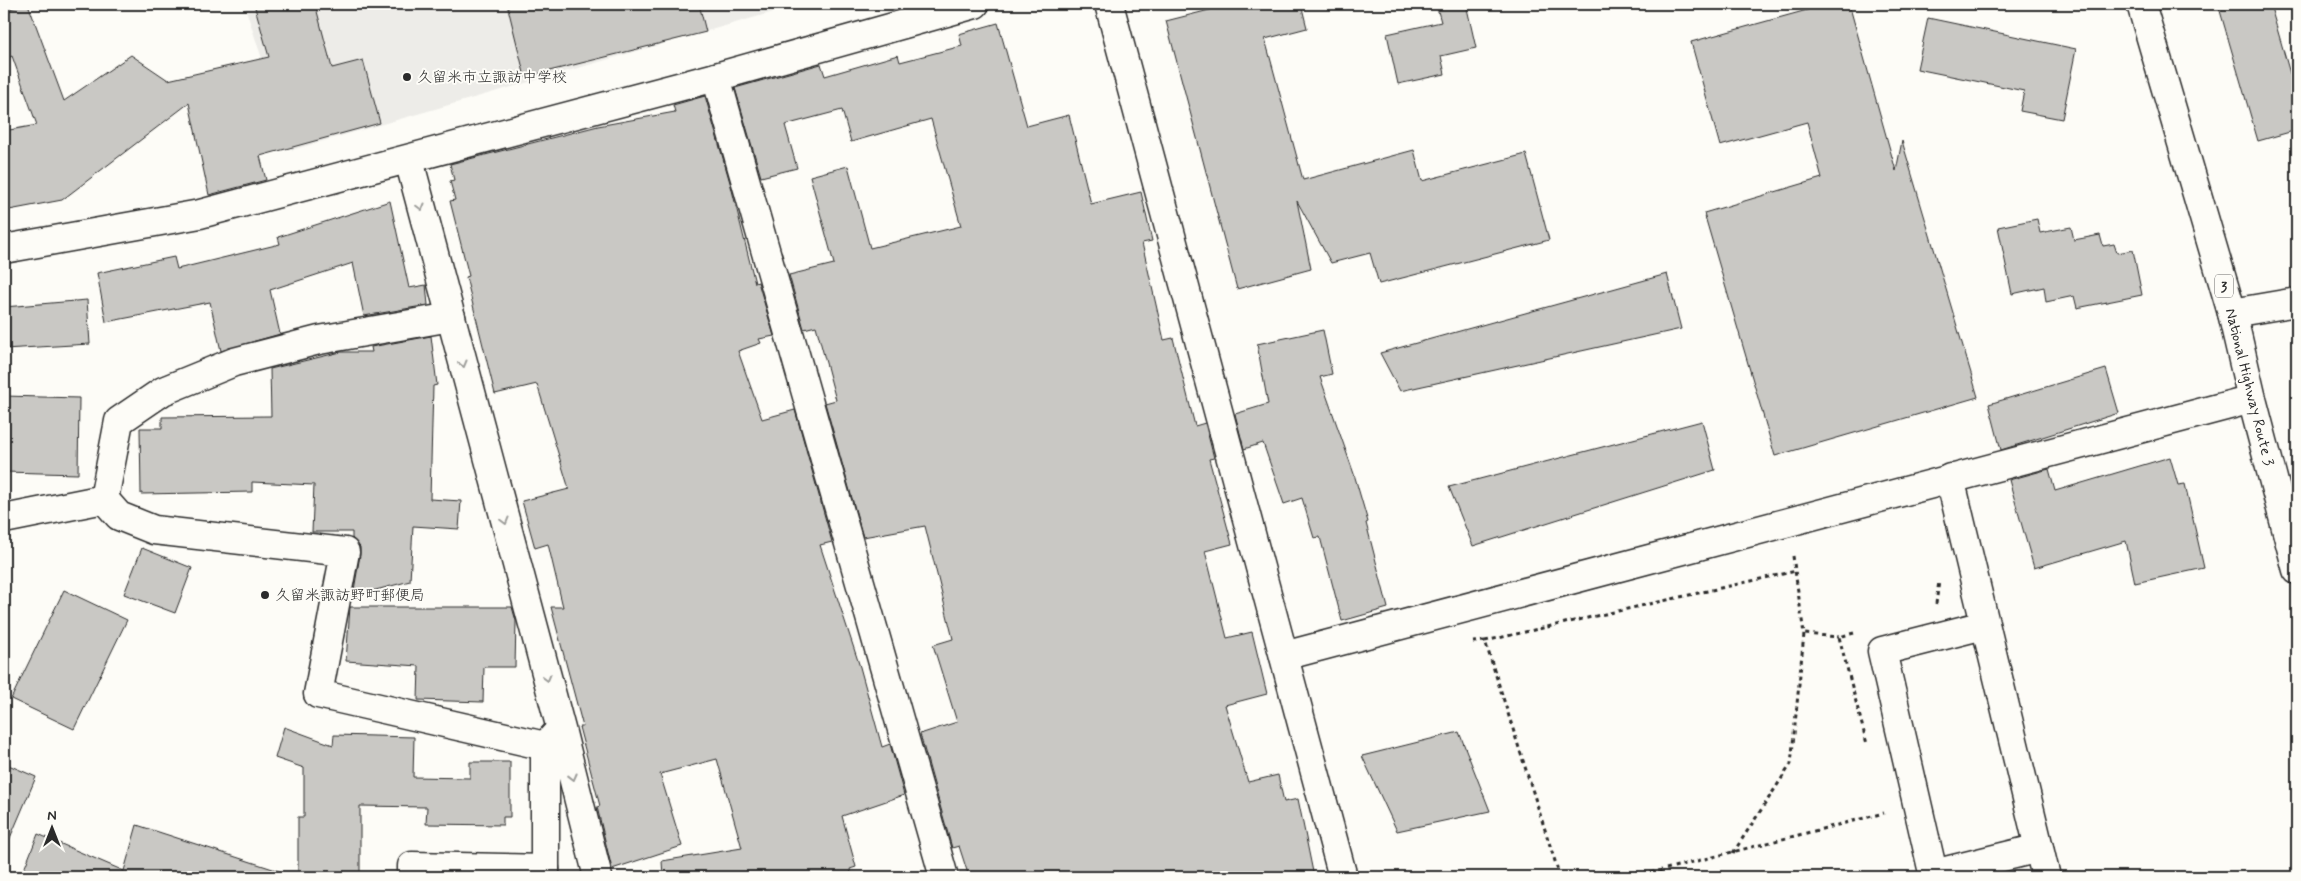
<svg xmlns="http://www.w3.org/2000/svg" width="2301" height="881" font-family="Mynerve,'Klee One',sans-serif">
  <rect width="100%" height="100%" fill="#fdfcf7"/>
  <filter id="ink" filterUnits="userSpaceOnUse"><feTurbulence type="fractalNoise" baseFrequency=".02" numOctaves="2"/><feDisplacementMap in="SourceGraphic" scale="10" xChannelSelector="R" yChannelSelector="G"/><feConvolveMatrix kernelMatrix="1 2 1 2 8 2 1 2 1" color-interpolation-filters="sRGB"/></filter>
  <g filter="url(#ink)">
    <path fill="#edece8" d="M 244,4 L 801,4 L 292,150 Z"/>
    <g fill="#c9c8c4" stroke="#2b2b2b">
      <path d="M 24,4 L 28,4 L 64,101 L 131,55 L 168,80 L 269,57 L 254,4 L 315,4 L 332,68 L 363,60 L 380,123 L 260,156 L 266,180 L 209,195 L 189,103 L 62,200 L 4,211 L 4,131 L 37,125 L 12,56 L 4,60 L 4,11 Z"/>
      <path d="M 507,4 L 699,4 L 706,32 L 525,77 Z"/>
      <path d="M 1233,4 L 1301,4 L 1307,28 L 1265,39 L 1303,180 L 1414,150 L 1422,181 L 1526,154 L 1549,240 L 1379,284 L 1370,253 L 1331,263 L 1297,201 L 1311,269 L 1237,289 L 1166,21 Z"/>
      <path d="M 1436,4 L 1466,4 L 1476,48 L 1441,56 L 1445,74 L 1398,84 L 1387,34 L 1441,22 Z"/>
      <path d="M 1829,4 L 1849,4 L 1896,171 L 1902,141 L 1978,397 L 1775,456 L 1704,213 L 1822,178 L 1807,122 L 1720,146 L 1691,42 Z"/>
      <path d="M 2218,4 L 2270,4 L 2297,98 L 2297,130 L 2258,141 Z"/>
      <path d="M 1928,18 L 2076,49 L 2062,119 L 2020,111 L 2024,91 L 1917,69 Z"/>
      <path d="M 998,23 L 1027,126 L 1069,115 L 1091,204 L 1141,192 L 1152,241 L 1142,243 L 1164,340 L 1173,338 L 1195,426 L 1205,423 L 1214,458 L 1209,459 L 1232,544 L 1205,551 L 1227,638 L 1252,632 L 1267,694 L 1225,705 L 1248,782 L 1278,775 L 1284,802 L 1298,799 L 1314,877 L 969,877 L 959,846 L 952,848 L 920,734 L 957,722 L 933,645 L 953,639 L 925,526 L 863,537 L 825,403 L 836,400 L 816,326 L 804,329 L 789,275 L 834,264 L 810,176 L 848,166 L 870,248 L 961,226 L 931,119 L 851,142 L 842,110 L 785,125 L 797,168 L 761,177 L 735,88 L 821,64 L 825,76 L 898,55 L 900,62 L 962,46 L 959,34 Z"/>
      <path d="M 705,96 L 731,186 L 755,283 L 758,282 L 774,336 L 759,339 L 761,343 L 738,351 L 762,419 L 795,410 L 832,542 L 820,545 L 860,667 L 882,747 L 890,744 L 904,795 L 842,816 L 856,867 L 850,869 L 852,877 L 663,877 L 662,861 L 742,848 L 717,759 L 660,774 L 682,846 L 612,869 L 597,807 L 600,806 L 579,727 L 583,727 L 551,607 L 563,607 L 548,544 L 535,548 L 522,501 L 569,489 L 537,384 L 495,394 L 466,277 L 469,276 L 450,201 L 455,200 L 450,181 L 454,180 L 450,164 L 598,126 L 675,112 L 673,105 Z"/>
      <path d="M 390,201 L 409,288 L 426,285 L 428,305 L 364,316 L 353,263 L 270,290 L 280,334 L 221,351 L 210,302 L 106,322 L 97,273 L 174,257 L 177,269 L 280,244 L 278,237 Z"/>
      <path d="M 2037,219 L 2040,233 L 2071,227 L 2074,240 L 2100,235 L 2103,246 L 2114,244 L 2117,253 L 2133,250 L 2142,295 L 2077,308 L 2074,296 L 2046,302 L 2044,287 L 2012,294 L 1998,227 Z"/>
      <path d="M 1667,274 L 1681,329 L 1400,391 L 1380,353 Z"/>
      <path d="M 87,300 L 90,344 L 4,349 L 4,307 Z"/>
      <path d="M 1323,330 L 1332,374 L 1320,377 L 1354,474 L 1368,522 L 1366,523 L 1388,608 L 1342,621 L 1320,537 L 1314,538 L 1302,498 L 1284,504 L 1263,443 L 1244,449 L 1235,414 L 1268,404 L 1257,344 Z"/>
      <path d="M 431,336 L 437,385 L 433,386 L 430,499 L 461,501 L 459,529 L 413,526 L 410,581 L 353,596 L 360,555 L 360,547 L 352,538 L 352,532 L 312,532 L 314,485 L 252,482 L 252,492 L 141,494 L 140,428 L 162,428 L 162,417 L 271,416 L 270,369 L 341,352 L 372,352 L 371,347 Z"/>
      <path d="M 2106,369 L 2119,413 L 2001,450 L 1989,404 Z"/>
      <path d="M 4,396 L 79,398 L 78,474 L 4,472 Z"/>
      <path d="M 1702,421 L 1715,470 L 1473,546 L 1449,487 Z"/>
      <path d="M 2170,457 L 2178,485 L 2185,484 L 2204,568 L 2135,583 L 2126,541 L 2034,568 L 2009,480 L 2049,469 L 2055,491 Z"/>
      <path d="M 142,548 L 192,568 L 175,613 L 124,594 Z"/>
      <path d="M 64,590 L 127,620 L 74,729 L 11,699 Z"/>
      <path d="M 350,607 L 512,607 L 516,621 L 515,667 L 484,667 L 483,702 L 418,700 L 419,666 L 346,661 Z"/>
      <path d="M 284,727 L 333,745 L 334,735 L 414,737 L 413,777 L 470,778 L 470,762 L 510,762 L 510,817 L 503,817 L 503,825 L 426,824 L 427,807 L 360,806 L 360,876 L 298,876 L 298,817 L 304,817 L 304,768 L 275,758 Z"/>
      <path d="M 1459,732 L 1490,811 L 1397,831 L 1362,756 Z"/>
      <path d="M 4,763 L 36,777 L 4,852 Z"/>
      <path d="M 137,825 L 279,871 L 278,877 L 21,877 L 38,834 L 124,871 Z"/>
    </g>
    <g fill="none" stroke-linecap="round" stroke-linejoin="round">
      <defs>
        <g id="minor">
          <path d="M 1109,4 L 1343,877"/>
          <path d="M 716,77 L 944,877"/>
          <path d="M 409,160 L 561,729 L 598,877"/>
          <path d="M 4,249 L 200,214 L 716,77 L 975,4"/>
          <path d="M 2232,313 L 2297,302"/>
          <path d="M 1950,478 L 2046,877"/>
          <path d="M 104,499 L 119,516 L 154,530 L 345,552 L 318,694 L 545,746"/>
          <path d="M 104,499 L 119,421 L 163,391 L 234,362 L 319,340 L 451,317"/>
          <path d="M 4,519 L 104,499"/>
          <path d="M 1284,656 L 2252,399"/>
          <path d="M 1933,874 L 2039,848"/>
          <path d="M 412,877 L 412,866 L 545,869"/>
          <path d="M 545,877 L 545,746 L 558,732"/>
          <path d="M 1934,877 L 1882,651 L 1984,625"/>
        </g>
        <path id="highway" d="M 2141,4 L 2232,313 L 2252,399 L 2297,570"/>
      </defs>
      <use href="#minor" stroke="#2b2b2b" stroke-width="31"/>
      <use href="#highway" stroke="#2b2b2b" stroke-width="31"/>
      <g stroke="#2b2b2b" stroke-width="3" stroke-dasharray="4 4" stroke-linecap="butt">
        <path d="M 1793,556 L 1804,634 L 1839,637"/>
        <path d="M 1936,604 L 1939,581"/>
        <path d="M 1854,633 L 1839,637 L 1867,744"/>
        <path d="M 1485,641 L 1796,571"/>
        <path d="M 1473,642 L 1485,641 L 1560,877"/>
        <path d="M 1733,853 L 1791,764 L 1804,634"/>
        <path d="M 1635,877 L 1884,813"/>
      </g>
      <use href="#minor" stroke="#fdfcf7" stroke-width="28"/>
      <use href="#highway" stroke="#fdfcf7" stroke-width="28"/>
    </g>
    <defs><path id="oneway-chevron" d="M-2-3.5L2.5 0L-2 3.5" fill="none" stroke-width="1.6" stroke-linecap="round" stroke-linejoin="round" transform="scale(1.25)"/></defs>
    <g stroke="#9e9e9b">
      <use href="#oneway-chevron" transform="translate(421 207) rotate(75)"/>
      <use href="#oneway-chevron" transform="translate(463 364) rotate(75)"/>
      <use href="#oneway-chevron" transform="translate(505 521) rotate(75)"/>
      <use href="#oneway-chevron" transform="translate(547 678) rotate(75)"/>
      <use href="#oneway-chevron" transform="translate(573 777) rotate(76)"/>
    </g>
  </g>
  <g fill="#2b2b2b" stroke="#fdfcf7" stroke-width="2">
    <circle cx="407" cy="77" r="5"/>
    <circle cx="265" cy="595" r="5"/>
  </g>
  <g text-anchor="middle" stroke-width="4" stroke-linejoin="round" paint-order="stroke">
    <rect fill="#fdfcf7" stroke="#6a6a68" stroke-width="1" x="2215" y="274.5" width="18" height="23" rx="4"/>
    <g font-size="14" font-weight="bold" fill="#2b2b2b">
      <text x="2224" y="291">3</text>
    </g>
    <g font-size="15" fill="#2b2b2b" stroke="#fdfcf7" text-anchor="start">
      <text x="417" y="82">久留米市立諏訪中学校</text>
      <text x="275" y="600">久留米諏訪野町郵便局</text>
    </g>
    <g font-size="15" fill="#2b2b2b" stroke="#fdfcf7">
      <text transform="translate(2250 387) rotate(76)" y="5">National Highway Route 3</text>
    </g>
  </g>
  <rect width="2301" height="881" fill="none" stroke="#fdfcf7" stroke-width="20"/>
  <rect x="10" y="10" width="2281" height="861" fill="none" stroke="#2b2b2b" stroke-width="2" filter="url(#ink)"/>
  <g transform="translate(52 828)" stroke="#fdfcf7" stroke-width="4" paint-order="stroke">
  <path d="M0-4L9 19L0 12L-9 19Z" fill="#2b2b2b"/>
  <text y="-8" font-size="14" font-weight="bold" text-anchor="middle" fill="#2b2b2b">N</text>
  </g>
</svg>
